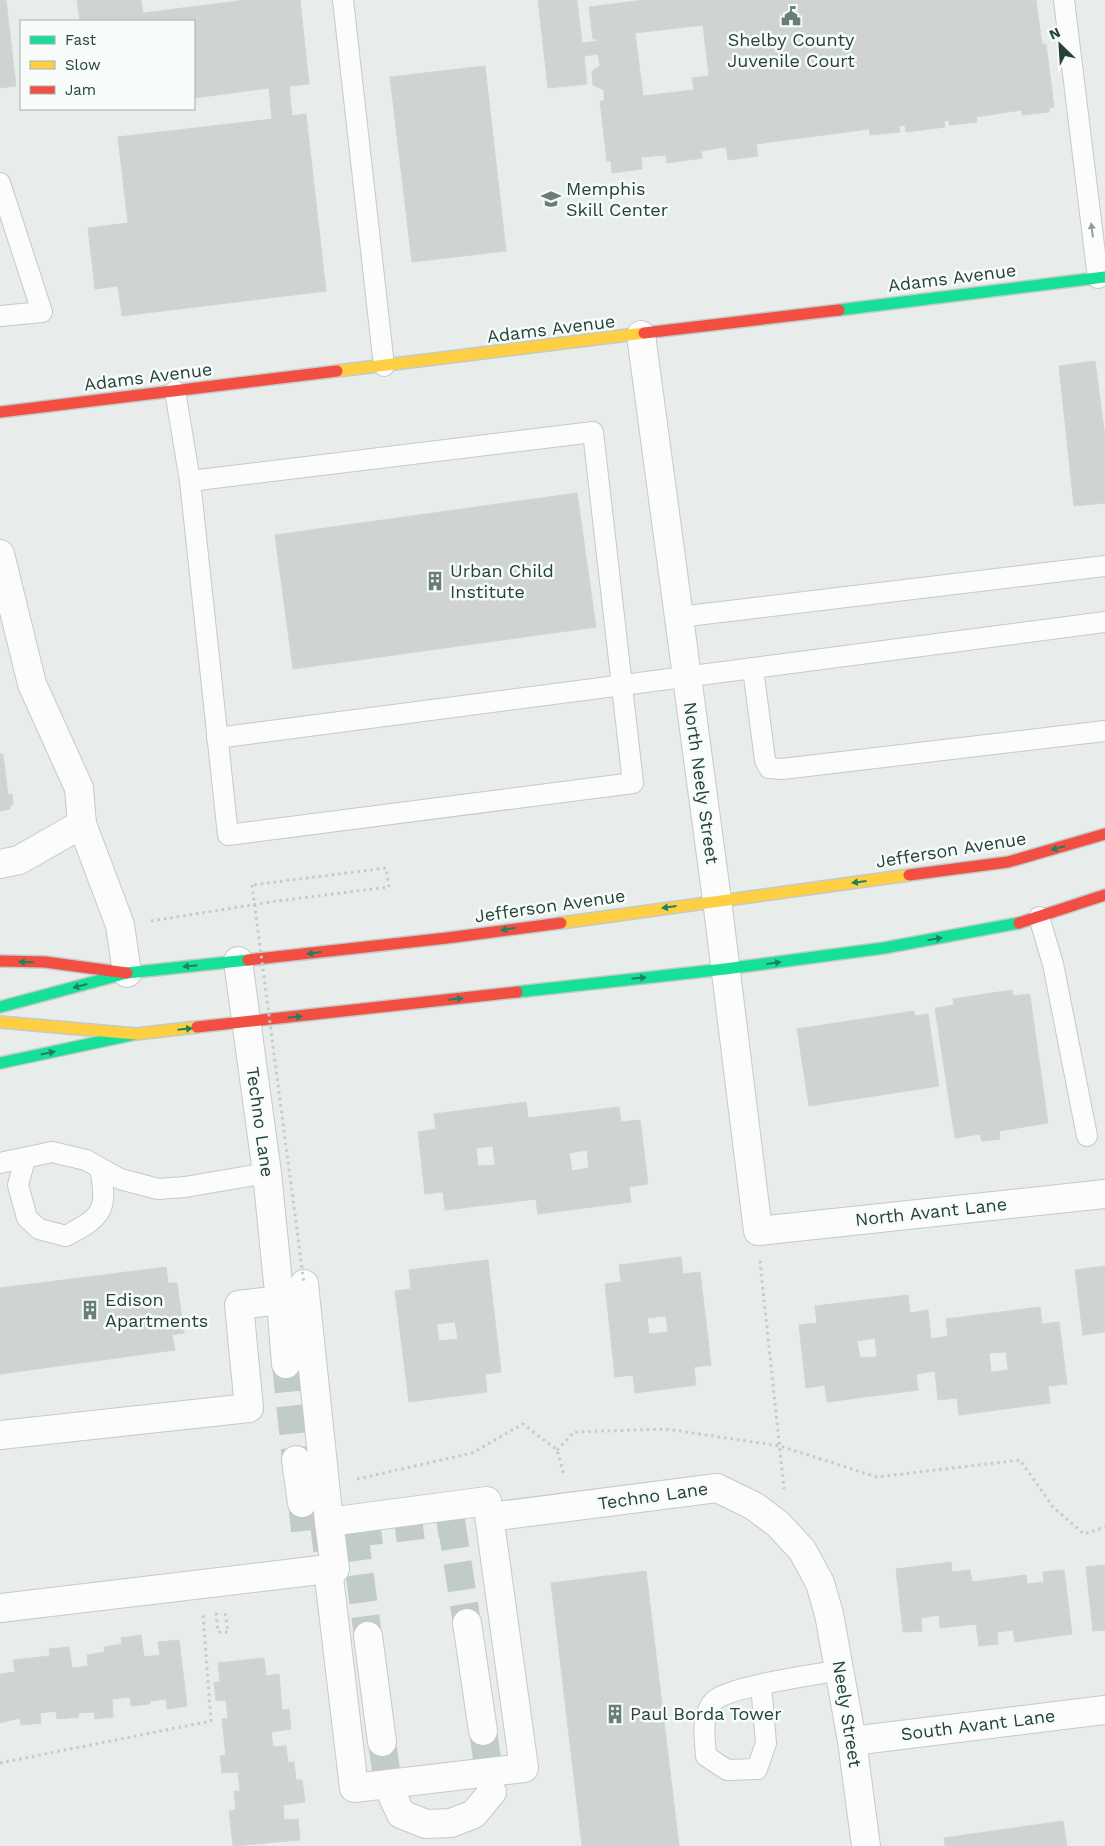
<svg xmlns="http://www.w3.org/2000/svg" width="1105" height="1846" font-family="'Work Sans',sans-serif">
  <rect width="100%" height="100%" fill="#e8edeb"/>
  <g fill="#cfd4d2" stroke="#d1d6d4" fill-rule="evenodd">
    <path d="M 0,0 L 6,0 L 16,86 L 0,88 Z"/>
    <path d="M 77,0 L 141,0 L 143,13 L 246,0 L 300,0 L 309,84 L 289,86 L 292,116 L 306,114 L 326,291 L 122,316 L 118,286 L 95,289 L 88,228 L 128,223 L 118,137 L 272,119 L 269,88 L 194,98 L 194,21 L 80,21 Z"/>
    <path d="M 538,0 L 577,0 L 582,43 L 597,41 L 597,39 L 593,39 L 589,7 L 644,0 L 1036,0 L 1042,44 L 1046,44 L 1054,107 L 1049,108 L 1049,112 L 1022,115 L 1022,110 L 976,117 L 977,122 L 949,125 L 949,120 L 944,121 L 945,127 L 906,132 L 905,125 L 899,126 L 900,132 L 870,135 L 869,129 L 756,144 L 758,156 L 728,160 L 726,147 L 701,151 L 702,158 L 667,163 L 666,155 L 641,157 L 642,169 L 612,173 L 611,161 L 607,161 L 600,101 L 604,101 L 604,90 L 593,85 L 592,71 L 600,66 L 598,54 L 584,56 L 587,84 L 548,88 ZM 703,25 L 709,76 L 692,78 L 694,90 L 643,96 L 635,33 Z"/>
    <path d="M 485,66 L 506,251 L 412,262 L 390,77 Z"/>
    <path d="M 1095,361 L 1105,437 L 1105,503 L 1074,506 L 1059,366 Z"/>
    <path d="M 577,493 L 596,627 L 293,669 L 275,535 Z"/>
    <path d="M 0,754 L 3,754 L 8,795 L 12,794 L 13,805 L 10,805 L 10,809 L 0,811 Z"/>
    <path d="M 1012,990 L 1013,996 L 1029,994 L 1030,996 L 1048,1123 L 999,1131 L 1000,1139 L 982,1141 L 980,1134 L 955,1138 L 935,1008 L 954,1005 L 953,999 Z"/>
    <path d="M 914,1011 L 915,1016 L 928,1014 L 939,1086 L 809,1106 L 797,1029 Z"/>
    <path d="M 526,1102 L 528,1118 L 619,1107 L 621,1122 L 640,1120 L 648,1184 L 629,1187 L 631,1202 L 538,1214 L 536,1199 L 445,1210 L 443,1192 L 425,1194 L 418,1132 L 436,1129 L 434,1114 ZM 493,1146 L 495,1165 L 478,1166 L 476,1148 ZM 587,1150 L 589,1168 L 572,1171 L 569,1153 Z"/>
    <path d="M 681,1257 L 683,1274 L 700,1272 L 711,1365 L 694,1367 L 696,1385 L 635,1393 L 633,1375 L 615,1377 L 605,1284 L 621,1282 L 619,1265 ZM 666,1316 L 668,1332 L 649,1334 L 647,1318 Z"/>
    <path d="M 488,1260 L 501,1372 L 485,1374 L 487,1392 L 409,1402 L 395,1291 L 411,1289 L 409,1270 ZM 455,1322 L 458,1339 L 439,1341 L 437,1324 Z"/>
    <path d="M 1105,1266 L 1105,1332 L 1083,1335 L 1075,1270 Z"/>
    <path d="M 166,1267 L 168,1283 L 177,1283 L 184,1333 L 172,1335 L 175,1350 L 0,1374 L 0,1288 Z"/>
    <path d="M 908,1295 L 910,1313 L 928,1310 L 931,1339 L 948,1336 L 946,1319 L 1040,1307 L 1042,1324 L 1059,1322 L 1067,1384 L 1048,1386 L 1050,1403 L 959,1415 L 957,1398 L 938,1400 L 935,1371 L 916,1374 L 918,1390 L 827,1402 L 825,1385 L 806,1388 L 799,1325 L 817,1323 L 815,1306 ZM 875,1338 L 877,1357 L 860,1358 L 857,1341 ZM 1006,1352 L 1008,1370 L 991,1372 L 989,1353 Z"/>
    <path d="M 951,1562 L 952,1572 L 970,1570 L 972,1582 L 1026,1575 L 1027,1584 L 1044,1582 L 1043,1572 L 1064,1570 L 1072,1634 L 1015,1642 L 1013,1630 L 997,1632 L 998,1644 L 979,1646 L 976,1624 L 940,1628 L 939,1615 L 921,1618 L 922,1631 L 903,1632 L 896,1569 Z"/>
    <path d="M 1105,1565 L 1105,1630 L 1093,1631 L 1086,1567 Z"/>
    <path d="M 646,1571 L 679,1846 L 582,1846 L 551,1583 Z"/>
    <path d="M 141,1635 L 144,1657 L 160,1655 L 158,1642 L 179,1640 L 187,1706 L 167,1709 L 166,1699 L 150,1701 L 150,1704 L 131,1706 L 130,1697 L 112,1699 L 113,1717 L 95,1719 L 94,1712 L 78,1713 L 79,1717 L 57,1719 L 56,1711 L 40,1713 L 41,1723 L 21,1725 L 20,1718 L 0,1723 L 0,1674 L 15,1672 L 13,1660 L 50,1656 L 49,1649 L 69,1647 L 72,1668 L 88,1666 L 87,1655 L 105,1652 L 104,1647 L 122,1644 L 121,1638 Z"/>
    <path d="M 264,1658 L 266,1676 L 279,1674 L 282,1710 L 289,1709 L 291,1729 L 271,1732 L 273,1747 L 286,1746 L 288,1763 L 294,1762 L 296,1780 L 302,1780 L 305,1802 L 283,1805 L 284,1820 L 298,1819 L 300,1840 L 233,1846 L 229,1811 L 236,1810 L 234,1791 L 240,1791 L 238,1772 L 222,1773 L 220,1756 L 226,1755 L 222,1719 L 228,1718 L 226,1700 L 216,1701 L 214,1682 L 220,1682 L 218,1663 Z"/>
    <path d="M 1063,1821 L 1067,1846 L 945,1846 L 944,1838 Z"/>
  </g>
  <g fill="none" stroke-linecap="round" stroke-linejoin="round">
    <g stroke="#c1cbc8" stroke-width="28" stroke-dasharray="28 14" stroke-linecap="butt">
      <path d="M 286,1364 L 296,1460"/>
      <path d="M 302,1503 L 306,1539 L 506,1515"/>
      <path d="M 451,1521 L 467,1623"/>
      <path d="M 354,1533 L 368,1636"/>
      <path d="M 483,1731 L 492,1792"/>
      <path d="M 382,1742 L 388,1784 L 393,1797"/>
    </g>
    <defs>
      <g id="lane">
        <path d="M 343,0 L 384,366"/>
        <path d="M 1064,0 L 1098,278"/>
        <path d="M 0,183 L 42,312 L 0,316"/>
        <path d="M 175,391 L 190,481"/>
        <path d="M 593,432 L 633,783 L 228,835 L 190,481 Z"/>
        <path d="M 679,617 L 1105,566"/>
        <path d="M 753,669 L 765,760 L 769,768 L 782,769 L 1105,731"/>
        <path d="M 217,738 L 1105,622"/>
        <path d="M 1039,917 L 1053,964 L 1087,1136"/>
        <path d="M 25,1159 L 18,1185 L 27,1218 L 39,1229 L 66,1236 C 103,1216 108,1211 100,1168"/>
        <path d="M 0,1163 L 52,1152 L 86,1160 L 120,1179 L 158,1189 L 185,1187 L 267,1173"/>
        <path d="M 761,1685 L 766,1743 L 757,1769 L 727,1770 L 706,1756 C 705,1738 700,1716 714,1701 C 729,1686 815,1675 840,1670"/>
      </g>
      <g id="street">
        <path d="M 641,335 L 717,900 L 758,1231 L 1105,1194"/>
        <path d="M 0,554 L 32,684 L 79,788 L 82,824"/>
        <path d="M 0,864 L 19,860 L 82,824 L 120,925 L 127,973"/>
        <path d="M 238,961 L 267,1173 L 278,1283"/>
        <path d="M 282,1314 L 286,1364"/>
        <path d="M 0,1435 L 249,1408 L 239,1305 L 305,1297"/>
        <path d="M 296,1460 L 302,1503"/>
        <path d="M 506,1515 L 717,1488 L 754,1506 L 778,1524 L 802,1550 L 820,1583 L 829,1614 L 852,1741 L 866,1846"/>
        <path d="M 328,1569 L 335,1569 L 329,1522"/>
        <path d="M 0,1608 L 328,1569 L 354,1788 L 524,1768 L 487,1501 L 329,1522 L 304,1284"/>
        <path d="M 467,1623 L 483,1731"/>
        <path d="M 368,1636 L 382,1742"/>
        <path d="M 852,1741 L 1105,1710"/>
        <path d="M 393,1797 L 401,1814 L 426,1824 L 451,1823 L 474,1814 L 492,1792"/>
      </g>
      <g id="fast">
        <path d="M 839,310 L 1105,277"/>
        <path d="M 517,992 L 725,969 L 884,948 L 1019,923"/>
        <path d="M 0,1007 L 127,973 L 248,960"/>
        <path d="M 0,1063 L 136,1034"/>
      </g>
      <g id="slow">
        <path d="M 337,371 L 644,333"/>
        <path d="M 561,923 L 909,875"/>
        <path d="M 0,1022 L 136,1034 L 197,1027"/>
      </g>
      <g id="jam">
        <path d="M 644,333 L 839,310"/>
        <path d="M 0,412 L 337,371"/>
        <path d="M 909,875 L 1008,862 L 1105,834"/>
        <path d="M 1019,923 L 1105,895"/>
        <path d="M 248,960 L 447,938 L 561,923"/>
        <path d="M 0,961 L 45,962 L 127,973"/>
        <path d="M 197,1027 L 517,992"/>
      </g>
    </defs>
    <use href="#lane" stroke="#c5cac8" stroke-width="22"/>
    <use href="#street" stroke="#c5cac8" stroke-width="30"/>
    <use href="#fast" stroke="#c3cbc8" stroke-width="14"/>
    <use href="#slow" stroke="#c3cbc8" stroke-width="14"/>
    <use href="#jam" stroke="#c3cbc8" stroke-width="14"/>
    <g stroke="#c3ccca" stroke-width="3" stroke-dasharray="2.5 4" stroke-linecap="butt">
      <path d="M 151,921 L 270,902 L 389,887 L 386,868 L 252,885"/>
      <path d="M 760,1261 L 784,1489"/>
      <path d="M 557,1450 L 574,1432 L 666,1429 L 780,1446 L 877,1477 L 1020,1460 L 1053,1507 L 1084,1534 L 1105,1527"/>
      <path d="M 357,1479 L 472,1453 L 523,1424 L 557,1450 L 564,1475"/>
      <path d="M 216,1613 L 218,1632 L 228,1632 L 225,1612"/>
      <path d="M 0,1763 L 211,1721 L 203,1615"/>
    </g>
    <use href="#lane" stroke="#fcfcfc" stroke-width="20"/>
    <use href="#street" stroke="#fcfcfc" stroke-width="28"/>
    <use href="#fast" stroke="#16e098" stroke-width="11"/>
    <use href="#slow" stroke="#ffcf43" stroke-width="11"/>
    <use href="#jam" stroke="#f24e42" stroke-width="11"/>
    <path stroke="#c3ccca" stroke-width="3" stroke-dasharray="2.5 4" stroke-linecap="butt" d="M 252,885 L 304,1284"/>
  </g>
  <defs><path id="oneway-solid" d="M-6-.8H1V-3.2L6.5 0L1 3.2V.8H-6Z" transform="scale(1.25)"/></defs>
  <use fill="#909f9b" href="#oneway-solid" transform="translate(1092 230) rotate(-97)"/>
  <g fill="#1e8160">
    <use href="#oneway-solid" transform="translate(1058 848) rotate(164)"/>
    <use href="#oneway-solid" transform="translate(859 882) rotate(173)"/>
    <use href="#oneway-solid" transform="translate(669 907) rotate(172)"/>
    <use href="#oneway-solid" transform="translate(508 929) rotate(172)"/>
    <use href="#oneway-solid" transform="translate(935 939) rotate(-10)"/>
    <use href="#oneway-solid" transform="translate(314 953) rotate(173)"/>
    <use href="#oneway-solid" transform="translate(26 962) rotate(-178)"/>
    <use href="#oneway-solid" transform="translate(774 963) rotate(-7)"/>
    <use href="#oneway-solid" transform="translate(190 966) rotate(174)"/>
    <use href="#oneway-solid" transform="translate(639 978) rotate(-6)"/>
    <use href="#oneway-solid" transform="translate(80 986) rotate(165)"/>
    <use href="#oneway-solid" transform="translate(456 999) rotate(-6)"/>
    <use href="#oneway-solid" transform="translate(295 1017) rotate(-6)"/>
    <use href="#oneway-solid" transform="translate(185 1029) rotate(-6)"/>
    <use href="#oneway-solid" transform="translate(48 1053) rotate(-12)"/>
  </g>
  <defs>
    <symbol id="civic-bare" viewBox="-9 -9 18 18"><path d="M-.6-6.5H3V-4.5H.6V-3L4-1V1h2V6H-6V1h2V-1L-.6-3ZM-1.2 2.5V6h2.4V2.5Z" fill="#697e78" stroke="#f7fbf9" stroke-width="2.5" paint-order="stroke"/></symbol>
    <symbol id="school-bare" viewBox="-9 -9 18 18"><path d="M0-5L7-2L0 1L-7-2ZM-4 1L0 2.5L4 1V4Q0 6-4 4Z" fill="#697e78" stroke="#f7fbf9" stroke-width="2.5" paint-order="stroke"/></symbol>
    <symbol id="building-bare" viewBox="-9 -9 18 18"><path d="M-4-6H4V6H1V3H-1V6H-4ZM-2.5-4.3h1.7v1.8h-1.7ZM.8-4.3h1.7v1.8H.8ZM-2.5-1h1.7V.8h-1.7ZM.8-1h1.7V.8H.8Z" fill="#697e78" stroke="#f7fbf9" stroke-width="2.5" paint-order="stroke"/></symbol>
  </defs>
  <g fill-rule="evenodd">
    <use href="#civic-bare" x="777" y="2" width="28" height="28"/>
    <use href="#school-bare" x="537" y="185" width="28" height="28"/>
    <use href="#building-bare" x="421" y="567" width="28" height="28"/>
    <use href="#building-bare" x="76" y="1296" width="28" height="28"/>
    <use href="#building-bare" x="601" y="1700" width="28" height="28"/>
  </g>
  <g text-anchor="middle" stroke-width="5" stroke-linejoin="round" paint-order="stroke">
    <g font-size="18" fill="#24423a" stroke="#f7fbf9" text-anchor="start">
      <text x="791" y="46" text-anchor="middle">Shelby County<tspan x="791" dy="21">Juvenile Court</tspan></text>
      <text x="566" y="195">Memphis<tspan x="566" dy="21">Skill Center</tspan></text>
      <text x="450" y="577">Urban Child<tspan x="450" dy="21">Institute</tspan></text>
      <text x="105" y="1306">Edison<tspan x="105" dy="21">Apartments</tspan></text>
      <text x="630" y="1720">Paul Borda Tower</text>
    </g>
    <g font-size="18" fill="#24423a" stroke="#f7fbf9">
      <text transform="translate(952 278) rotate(-7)" y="6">Adams Avenue</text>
      <text transform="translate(551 329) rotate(-7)" y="6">Adams Avenue</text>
      <text transform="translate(148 377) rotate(-7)" y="6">Adams Avenue</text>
      <text transform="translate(701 783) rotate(82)" y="6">North Neely Street</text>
      <text transform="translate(951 850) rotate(-9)" y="6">Jefferson Avenue</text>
      <text transform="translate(550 906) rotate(-8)" y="6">Jefferson Avenue</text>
      <text transform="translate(260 1122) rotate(82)" y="6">Techno Lane</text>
      <text transform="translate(931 1212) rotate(-6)" y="6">North Avant Lane</text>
      <text transform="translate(653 1496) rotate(-8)" y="6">Techno Lane</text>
      <text transform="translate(847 1714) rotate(81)" y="6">Neely Street</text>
      <text transform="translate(978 1725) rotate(-7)" y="6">South Avant Lane</text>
    </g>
  </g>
  <rect x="20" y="20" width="175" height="90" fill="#f7fbf9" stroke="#a3b1ad"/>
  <rect x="30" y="36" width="25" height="8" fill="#16e098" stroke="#a3b1ad"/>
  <text x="65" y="45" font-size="15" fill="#24423a">Fast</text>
  <rect x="30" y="61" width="25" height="8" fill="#ffcf43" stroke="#a3b1ad"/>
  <text x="65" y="70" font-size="15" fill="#24423a">Slow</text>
  <rect x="30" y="86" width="25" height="8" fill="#f24e42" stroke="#a3b1ad"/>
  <text x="65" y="95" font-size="15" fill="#24423a">Jam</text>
  <g transform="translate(1060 45) rotate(335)" stroke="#f7fbf9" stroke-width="4" paint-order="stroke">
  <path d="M0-4L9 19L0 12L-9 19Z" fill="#24423a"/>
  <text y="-8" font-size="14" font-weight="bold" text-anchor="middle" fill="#24423a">N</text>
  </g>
</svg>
